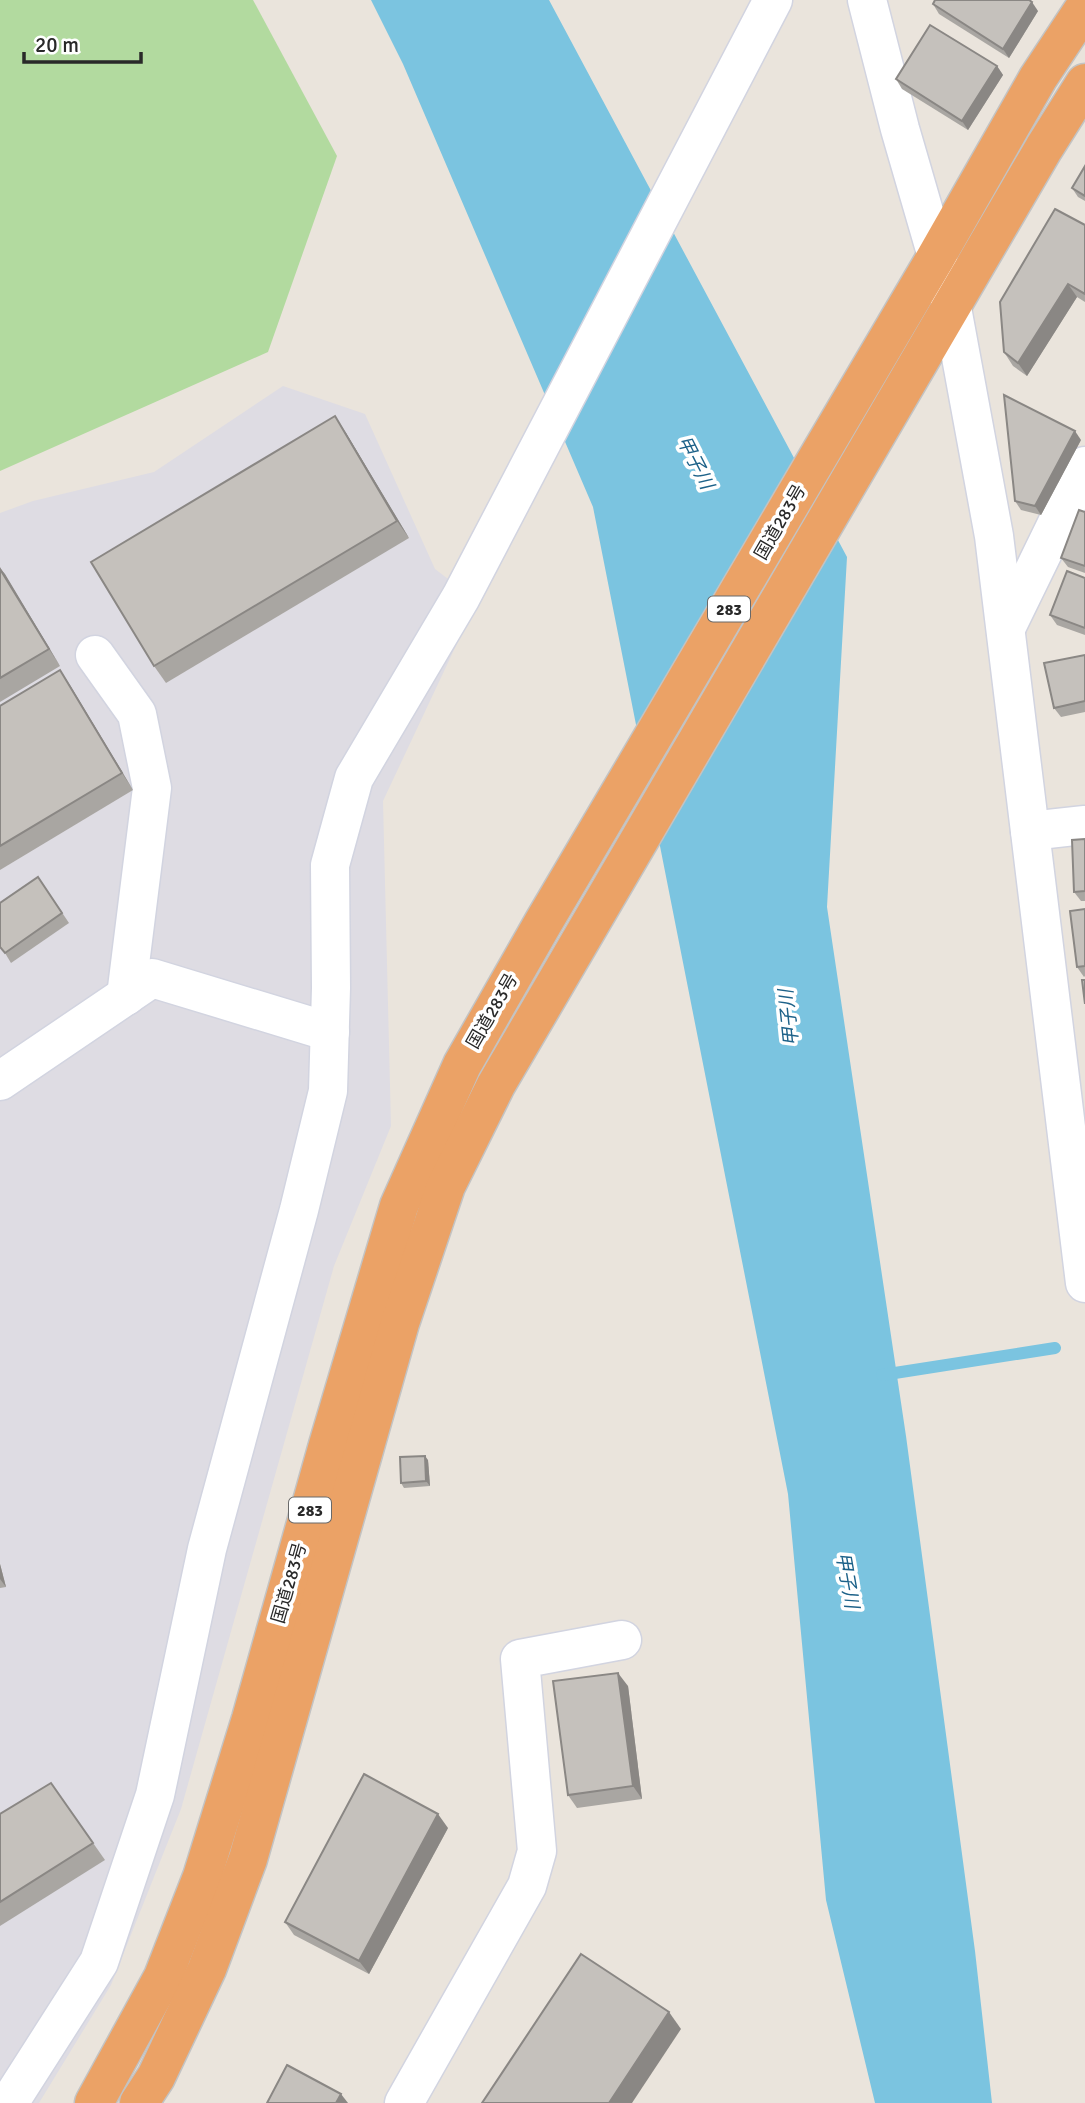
<svg xmlns="http://www.w3.org/2000/svg" width="1085" height="2103" font-family="Signika,'Noto Sans JP',sans-serif">
  <rect width="100%" height="100%" fill="#eae4dc"/>
  <path fill="#dedce3" d="M 283,386 L 365,414 L 435,569 L 477,601 L 383,801 L 391,1126 L 334,1266 L 181,1809 L 111,1985 L 39,2103 L 0,2103 L 0,513 L 33,501 L 154,472 Z"/>
  <path fill="#b2da9f" d="M 0,0 L 253,0 L 337,156 L 268,352 L 0,471 Z"/>
  <path fill="#7bc4e0" d="M 371,0 L 549,0 L 847,557 L 827,907 L 906,1436 L 975,1951 L 992,2103 L 875,2103 L 826,1900 L 788,1494 L 593,507 L 403,64 Z"/>
  <g fill="none" stroke-linecap="round" stroke-linejoin="round">
    <path stroke="#7bc4e0" stroke-width="12" d="M 882,1375 L 1055,1348"/>
    <defs>
      <g id="minor">
        <path d="M 867,0 L 900,129 L 952,308 L 994,536 L 1085,1283"/>
        <path d="M 1006,628 L 1085,466"/>
        <path d="M 95,655 L 137,714 L 152,788 L 126,996"/>
        <path d="M 1030,831 L 1085,825"/>
        <path d="M 0,1081 L 152,978 L 330,1032"/>
        <path d="M 9,2103 L 99,1962 L 155,1795 L 207,1549 L 299,1210 L 328,1091 L 331,988 L 330,865 L 354,778 L 461,597 L 773,0"/>
        <path d="M 404,2103 L 527,1886 L 537,1851 L 520,1659 L 622,1640"/>
      </g>
      <g id="highway">
        <path d="M 94,2103 L 163,1977 L 202,1877 L 251,1719 L 328,1445 L 399,1206 L 462,1065 L 543,923 L 936,257 L 1038,78 L 1085,7"/>
        <path d="M 139,2103 L 156,2077 L 207,1969 L 248,1859 L 400,1323 L 446,1186 L 496,1085 L 1044,148 L 1085,83"/>
      </g>
    </defs>
    <use href="#minor" stroke="#d2d4e0" stroke-width="41"/>
    <use href="#highway" stroke="#c3c3c3" stroke-width="41"/>
    <use href="#minor" stroke="#fff" stroke-width="38"/>
    <use href="#highway" stroke="#eba266" stroke-width="38"/>
  </g>
  <g fill="#a9a6a2">
    <path d="M 933,4 L 1038,11 L 1009,58 L 939,14 Z"/>
    <path d="M 997,66 L 1003,75 L 968,130 L 902,89 L 896,79 Z"/>
    <path d="M 1085,166 L 1085,201 L 1078,197 L 1072,188 Z"/>
    <path d="M 1085,225 L 1085,302 L 1077,297 L 1027,376 L 1013,366 L 1004,352 Z"/>
    <path d="M 346,433 L 409,538 L 166,683 L 154,666 Z"/>
    <path d="M 1081,440 L 1041,515 L 1021,510 L 1015,501 Z"/>
    <path d="M 1085,512 L 1085,573 L 1068,567 L 1061,558 Z"/>
    <path d="M 0,568 L 60,666 L 0,702 Z"/>
    <path d="M 1085,578 L 1085,635 L 1057,625 L 1050,615 Z"/>
    <path d="M 1085,655 L 1085,712 L 1061,717 L 1054,708 Z"/>
    <path d="M 60,670 L 71,687 L 133,790 L 0,870 L 0,706 Z"/>
    <path d="M 1085,839 L 1085,901 L 1081,901 L 1074,892 Z"/>
    <path d="M 38,877 L 69,923 L 11,963 L 5,953 Z"/>
    <path d="M 1085,909 L 1085,976 L 1084,977 L 1077,967 Z"/>
    <path d="M 428,1460 L 430,1486 L 404,1488 L 401,1483 Z"/>
    <path d="M 0,1564 L 6,1587 L 0,1588 Z"/>
    <path d="M 628,1686 L 642,1799 L 577,1808 L 568,1795 Z"/>
    <path d="M 51,1783 L 105,1860 L 0,1926 L 0,1814 Z"/>
    <path d="M 448,1828 L 369,1974 L 294,1935 L 285,1922 Z"/>
  </g>
  <g fill="#8a8784">
    <path d="M 1032,2 L 1038,11 L 1009,58 L 1003,49 Z"/>
    <path d="M 997,66 L 1003,75 L 968,130 L 962,121 Z"/>
    <path d="M 1068,284 L 1077,297 L 1027,376 L 1018,363 Z"/>
    <path d="M 335,416 L 346,433 L 409,538 L 397,521 Z"/>
    <path d="M 1075,431 L 1081,440 L 1041,515 L 1035,506 Z"/>
    <path d="M 0,568 L 5,574 L 60,666 L 49,649 Z"/>
    <path d="M 60,670 L 71,687 L 133,790 L 122,773 Z"/>
    <path d="M 425,1456 L 428,1460 L 430,1486 L 426,1481 Z"/>
    <path d="M 0,1564 L 6,1587 L 0,1579 Z"/>
    <path d="M 618,1673 L 628,1686 L 642,1799 L 633,1786 Z"/>
    <path d="M 438,1814 L 448,1828 L 369,1974 L 359,1961 Z"/>
    <path d="M 669,2012 L 681,2029 L 632,2103 L 609,2103 Z"/>
    <path d="M 341,2094 L 348,2103 L 336,2103 Z"/>
  </g>
  <g fill="#c5c1bc" stroke="#8a8784" stroke-width="2">
    <path d="M 935,0 L 1029,0 L 1032,2 L 1003,49 L 933,4 Z"/>
    <path d="M 930,25 L 997,66 L 962,121 L 896,79 Z"/>
    <path d="M 1085,166 L 1085,196 L 1072,188 Z"/>
    <path d="M 1055,209 L 1085,225 L 1085,294 L 1068,284 L 1018,363 L 1004,352 L 1000,302 Z"/>
    <path d="M 1004,395 L 1075,431 L 1035,506 L 1015,501 Z"/>
    <path d="M 335,416 L 397,521 L 154,666 L 91,562 Z"/>
    <path d="M 1079,510 L 1085,512 L 1085,566 L 1061,558 Z"/>
    <path d="M 0,569 L 49,649 L 0,678 Z"/>
    <path d="M 1067,571 L 1085,578 L 1085,628 L 1050,615 Z"/>
    <path d="M 1085,655 L 1085,701 L 1054,708 L 1044,663 Z"/>
    <path d="M 60,670 L 122,773 L 0,846 L 0,706 Z"/>
    <path d="M 1085,839 L 1085,891 L 1074,892 L 1072,840 Z"/>
    <path d="M 38,877 L 62,913 L 5,953 L 0,947 L 0,903 Z"/>
    <path d="M 1085,909 L 1085,966 L 1077,967 L 1070,911 Z"/>
    <path d="M 1082,980 L 1085,980 L 1085,1004 Z"/>
    <path d="M 425,1456 L 426,1481 L 401,1483 L 400,1457 Z"/>
    <path d="M 618,1673 L 633,1786 L 568,1795 L 553,1681 Z"/>
    <path d="M 364,1774 L 438,1814 L 359,1961 L 285,1922 Z"/>
    <path d="M 51,1783 L 93,1843 L 0,1902 L 0,1814 Z"/>
    <path d="M 581,1954 L 669,2012 L 609,2103 L 482,2103 Z"/>
    <path d="M 287,2065 L 341,2094 L 336,2103 L 267,2103 Z"/>
  </g>
  <g text-anchor="middle" stroke-width="7" stroke-linejoin="round" paint-order="stroke">
    <g fill="#fff" stroke="#696969" stroke-width="2">
      <rect x="708" y="596.5" width="42" height="25" rx="5"/>
      <rect x="289" y="1497.5" width="42" height="25" rx="5"/>
    </g>
    <g font-size="16" font-weight="bold" fill="#292929">
      <text x="729" y="615">283</text>
      <text x="310" y="1516">283</text>
    </g>
    <g font-size="18" fill="#292929" stroke="#fff">
      <text transform="translate(780 522) rotate(-60)" y="6">国道283号</text>
      <text transform="translate(492 1011) rotate(-60)" y="6">国道283号</text>
      <text transform="translate(289 1583) rotate(-74)" y="6">国道283号</text>
    </g>
    <g font-size="19" font-style="italic" fill="#1d6289" stroke="#fff">
      <text transform="translate(696 462) rotate(63)" y="7">甲子川</text>
      <text transform="translate(788 1018) rotate(-96)" y="7">甲子川</text>
      <text transform="translate(848 1580) rotate(80)" y="7">甲子川</text>
    </g>
  </g>
  <path d="M24 52v10h117v-10" fill="none" stroke="#292929" stroke-width="3.5"/>
  <text x="35" y="52" font-size="21" fill="#292929" stroke="#ffffff" stroke-width="5" paint-order="stroke">20 m</text>
</svg>
